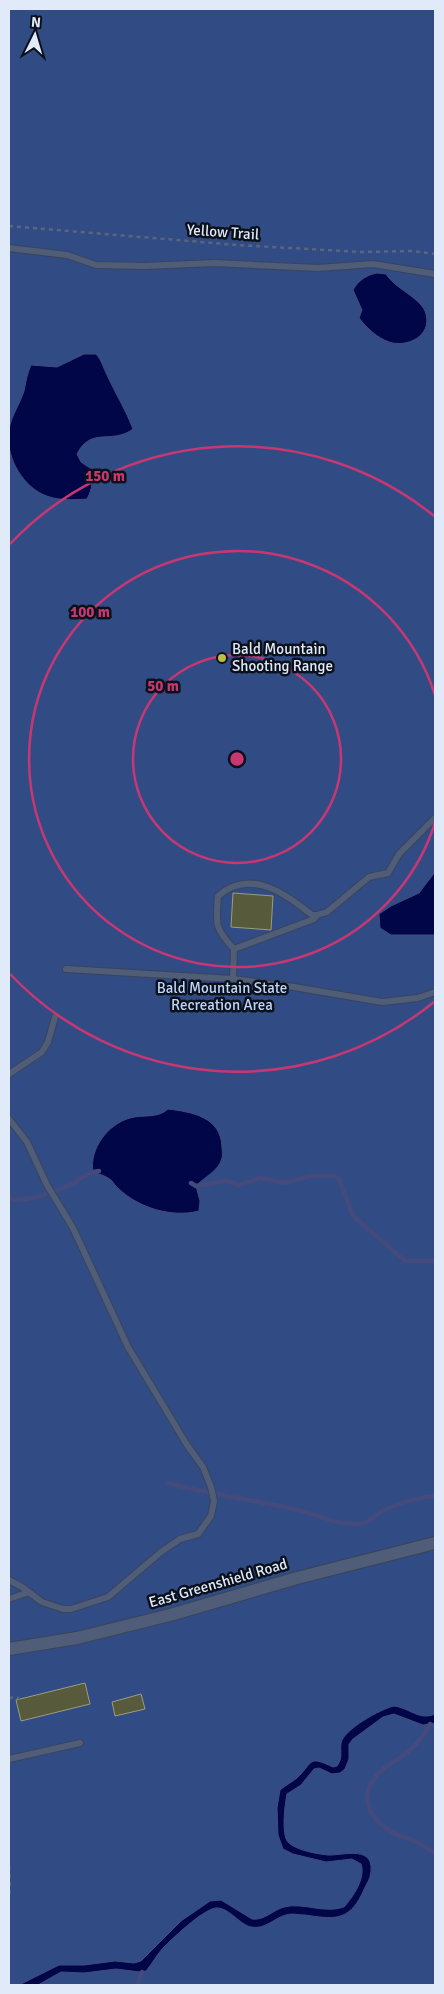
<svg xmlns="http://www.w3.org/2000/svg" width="444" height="1994" font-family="Signika,sans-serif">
  <rect width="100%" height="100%" fill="#1c273f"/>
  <rect fill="#314b85" x="9" y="9" width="426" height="1976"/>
  <g fill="#000647" stroke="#444a7c">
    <path d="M 377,273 L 386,274 C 395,289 422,298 426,314 C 432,336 407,348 389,342 C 376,337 368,329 359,318 L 362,310 L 353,290 C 358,281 366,275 377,273 Z"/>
    <path d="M 84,354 L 96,354 C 102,361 103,367 107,375 C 115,393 126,410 133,429 C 112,445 91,426 77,454 L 81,462 L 90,468 C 93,480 93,488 87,499 C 73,500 56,501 42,494 C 20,483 5,454 9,430 C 11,416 20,404 24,391 C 26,381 27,374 31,365 L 57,367 Z"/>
    <path d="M 435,872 L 435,935 L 391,935 L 380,928 L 379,914 L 391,906 L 419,893 Z"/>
    <path d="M 168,1109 C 192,1112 221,1117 222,1147 C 222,1150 223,1155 222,1158 C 219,1171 204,1177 196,1186 L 200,1201 L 199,1211 C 172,1218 139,1208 119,1189 C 116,1187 114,1183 111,1180 C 106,1176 99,1174 93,1172 C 89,1149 108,1124 130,1118 C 144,1114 157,1119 168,1109 Z"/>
    <path d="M 394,1706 C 410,1708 419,1721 435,1714 L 435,1723 L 423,1725 L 394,1714 L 383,1717 L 353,1739 L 349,1744 L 349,1759 L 345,1769 L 340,1773 L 332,1774 L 319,1768 L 314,1769 L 301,1785 L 287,1794 C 285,1804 281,1834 288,1842 C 295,1850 317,1854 328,1855 C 342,1856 378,1843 370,1877 C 368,1883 364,1888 362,1894 C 348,1922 333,1919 305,1915 C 299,1915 292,1913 286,1915 C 274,1918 265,1930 251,1927 C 238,1924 226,1903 212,1909 C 197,1915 174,1937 162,1949 C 156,1956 152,1964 146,1971 L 140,1972 L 116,1969 L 84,1973 L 61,1972 L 38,1985 L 19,1985 L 59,1965 L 84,1965 L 115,1961 L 134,1963 L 141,1961 L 181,1921 L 210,1901 L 221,1900 L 252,1919 C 264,1921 273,1910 284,1907 C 303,1902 324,1914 344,1907 C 353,1897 366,1878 361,1864 L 352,1859 L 326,1862 L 293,1854 L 283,1849 L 278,1835 L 277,1808 L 280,1790 C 286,1785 292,1782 297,1778 C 314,1762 307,1755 333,1767 L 337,1766 C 343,1758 340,1752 341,1743 C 344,1729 381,1709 394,1706 Z"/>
  </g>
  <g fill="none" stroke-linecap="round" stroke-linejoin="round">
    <g stroke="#444a7c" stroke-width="4.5">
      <path d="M 191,1183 L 196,1186 L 226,1181 L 239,1185 L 260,1178 L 285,1183 L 309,1176 L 334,1176 L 339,1179 L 353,1216 L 405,1261 L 435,1261"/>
      <path d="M 9,1199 C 27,1202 53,1193 70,1185 C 81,1179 87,1172 99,1171"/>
      <path d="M 168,1483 C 211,1495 255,1500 298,1510 C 317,1515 338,1525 358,1524 C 369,1524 375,1515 384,1510 C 400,1503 418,1497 435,1496"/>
      <path d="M 430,1724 C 425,1734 418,1743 409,1751 C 401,1758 392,1762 384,1768 C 357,1791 365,1817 394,1833 C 399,1836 406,1837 412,1840 C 420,1843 428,1849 435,1853"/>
      <path d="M 137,1985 L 142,1972"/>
    </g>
  </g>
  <g fill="#575a3b" stroke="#9b9e7d">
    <path d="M 233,893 L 273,896 L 271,930 L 231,927 Z"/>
    <path d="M 85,1683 L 90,1704 L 21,1721 L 16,1700 Z"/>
    <path d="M 141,1694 L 145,1709 L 115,1716 L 112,1702 Z"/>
  </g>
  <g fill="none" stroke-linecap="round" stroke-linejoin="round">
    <defs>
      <g id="service">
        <path d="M 9,248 L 67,255 L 96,265 L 144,266 L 215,263 L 318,268 L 373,264 L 435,274"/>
        <path d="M 317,915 L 327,912 L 369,877 L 388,873 L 399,854 L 435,818"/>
        <path d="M 66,969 L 233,979 L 294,987 L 382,1002 L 418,998 L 435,992"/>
        <path d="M 233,979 L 234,949 L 314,919 L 317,915 L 312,915 C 284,893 251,868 218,896 C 216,923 214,928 234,949"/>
        <path d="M 9,1074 L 42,1052 L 48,1042 L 55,1017"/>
        <path d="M 9,1119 L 27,1142 L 47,1185 L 73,1228 L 128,1347 L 187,1445 L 203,1467 L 211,1487 L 214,1501 L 211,1516 L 198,1534 L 180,1539 L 161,1552 L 108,1597 L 71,1609 L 63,1609 L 42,1602 L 22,1587 L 9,1580"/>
        <path d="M 9,1599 L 29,1592"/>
        <path d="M 9,1759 L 80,1743"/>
      </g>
      <path id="minor" d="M 9,1649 L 77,1638 L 170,1615 L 297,1578 L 435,1543"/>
    </defs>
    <use href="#service" stroke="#3b4458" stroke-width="8"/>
    <use href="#minor" stroke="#3b4458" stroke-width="14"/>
    <g stroke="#5b667b" stroke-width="2.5" stroke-dasharray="4 4" stroke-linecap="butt">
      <path d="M 9,226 L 237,245 L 361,252 L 412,251 L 435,254"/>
      <path d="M 9,1698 L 16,1697 L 20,1699"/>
      <path d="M 9,1866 L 10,1888 L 9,1895"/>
    </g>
    <use href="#service" stroke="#505d78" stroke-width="6"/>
    <use href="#minor" stroke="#505d78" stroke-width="12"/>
  </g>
  <g fill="none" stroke="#c73873" stroke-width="2.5">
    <circle cx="237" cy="759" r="104"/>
    <path d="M435 823A208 208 0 1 1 435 695"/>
    <path d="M434 1002A313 313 0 0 1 10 974M10 544A313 313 0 0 1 434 516"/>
  </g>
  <circle fill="#bbc045" stroke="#0b111b" stroke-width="2" cx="222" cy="658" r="5"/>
  <g text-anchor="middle" stroke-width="5" stroke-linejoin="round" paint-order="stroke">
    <g font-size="15" fill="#e1eaf9" stroke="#0b111b">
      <text transform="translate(223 232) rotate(4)" y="5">Yellow Trail</text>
      <text transform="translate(218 1583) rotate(-16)" y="5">East Greenshield Road</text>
    </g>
    <g font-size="15" fill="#e1eaf9" stroke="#0b111b" text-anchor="start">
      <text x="232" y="654">Bald Mountain<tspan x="232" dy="17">Shooting Range</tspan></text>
    </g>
    <g font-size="15" fill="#c0d4fb" stroke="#0b111b">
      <text x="222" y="993">Bald Mountain State<tspan x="222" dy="17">Recreation Area</tspan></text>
    </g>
  </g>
  <circle cx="237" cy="759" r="8" fill="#c73873" stroke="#0b111b" stroke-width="2.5"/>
  <g font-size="15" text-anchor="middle" font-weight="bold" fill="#c73873" stroke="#0b111b" stroke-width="5" stroke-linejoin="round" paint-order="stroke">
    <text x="105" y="481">150 m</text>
    <text x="90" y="617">100 m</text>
    <text x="163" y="691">50 m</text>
  </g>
  <rect width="444" height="1994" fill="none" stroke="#e1eaf9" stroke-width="20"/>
  <g transform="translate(35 35) rotate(5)" stroke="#0b111b" stroke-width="4" paint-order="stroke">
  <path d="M0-4L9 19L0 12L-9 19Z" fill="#e1eaf9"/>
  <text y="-8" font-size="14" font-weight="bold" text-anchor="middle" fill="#e1eaf9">N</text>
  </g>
</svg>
